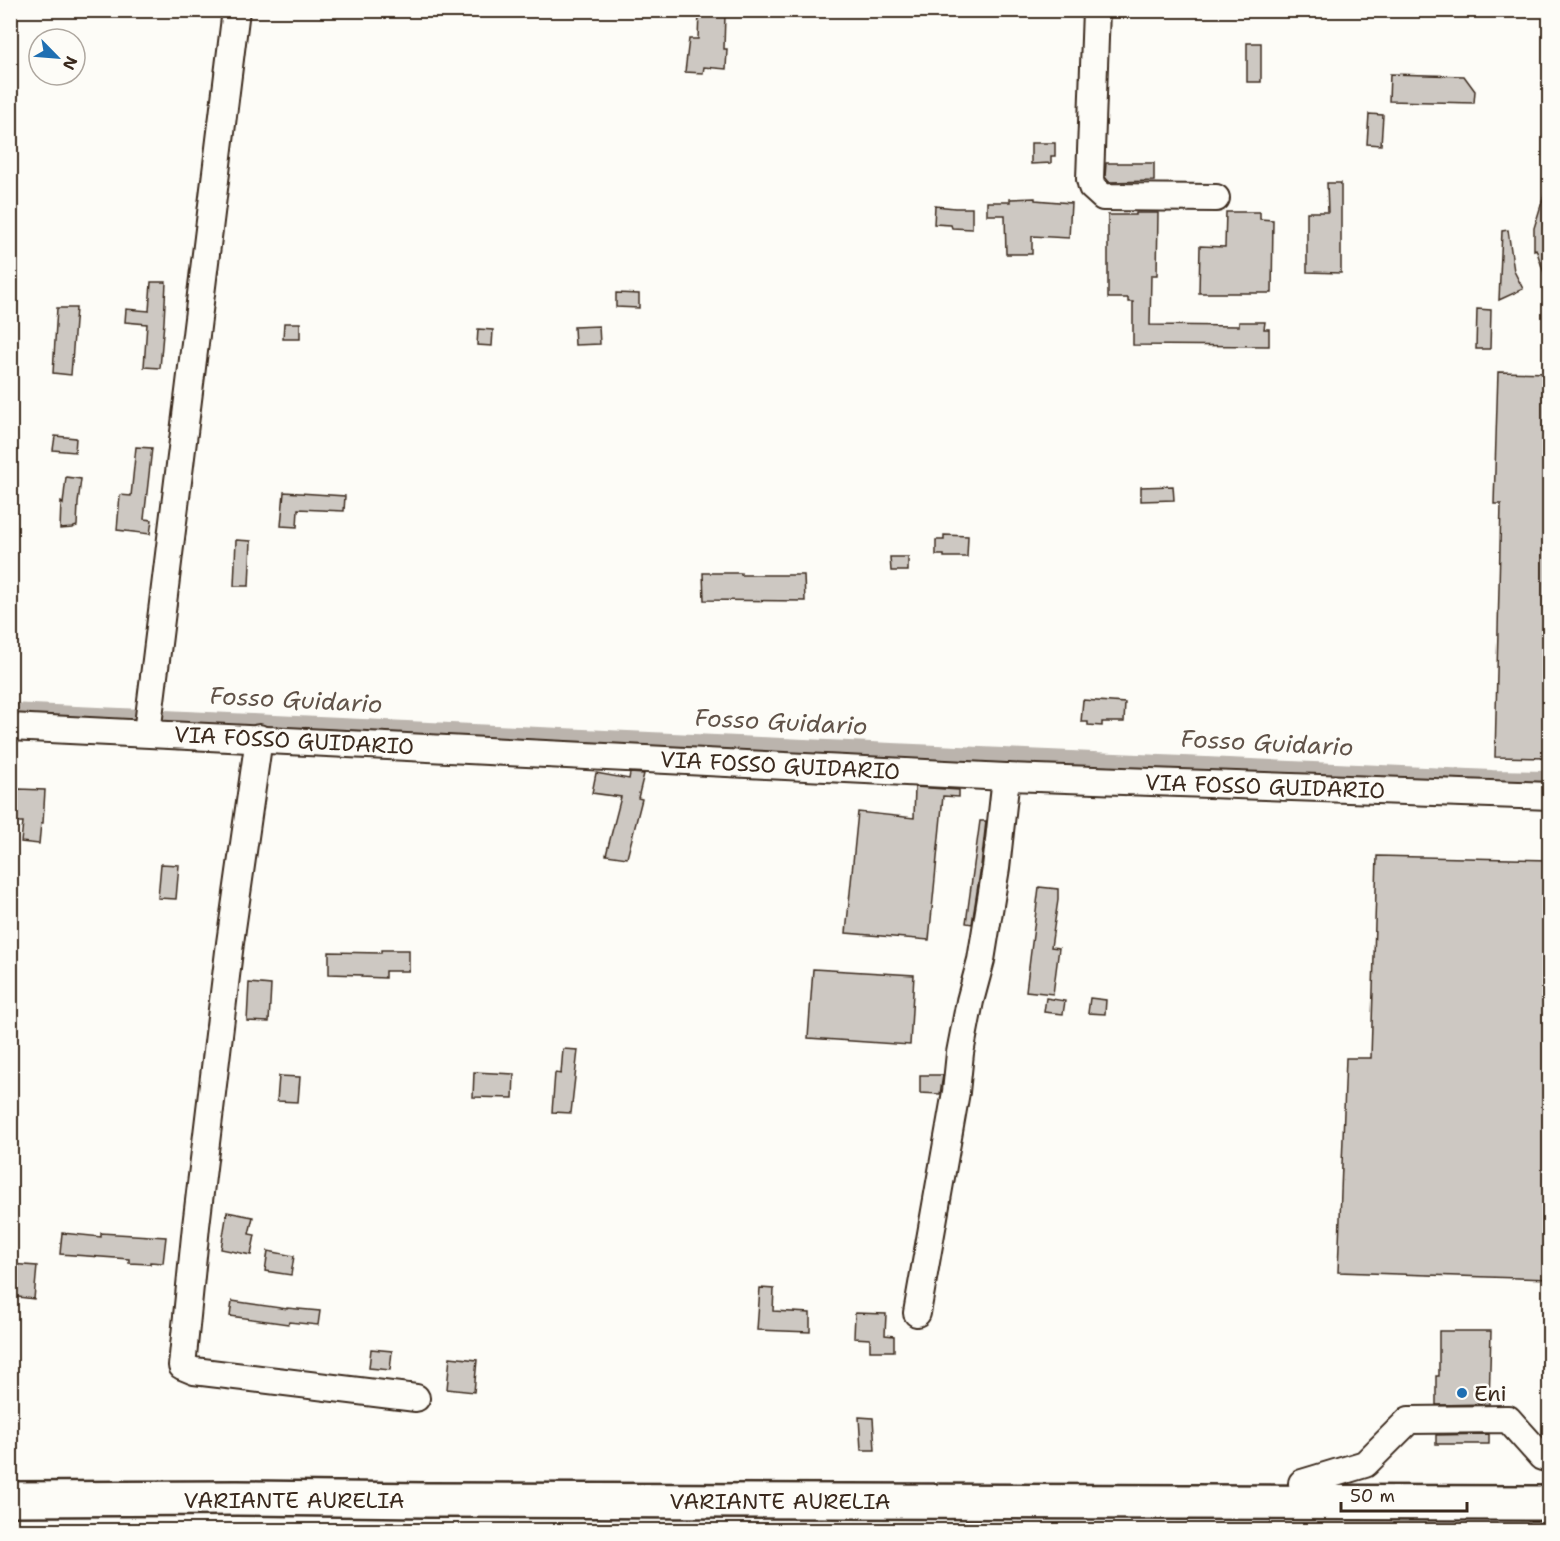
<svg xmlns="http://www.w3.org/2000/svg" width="1560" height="1541" font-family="'Shantell Sans',sans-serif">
  <rect width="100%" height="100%" fill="#fdfcf7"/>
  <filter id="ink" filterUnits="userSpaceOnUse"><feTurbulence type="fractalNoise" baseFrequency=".0167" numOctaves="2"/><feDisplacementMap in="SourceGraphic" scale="12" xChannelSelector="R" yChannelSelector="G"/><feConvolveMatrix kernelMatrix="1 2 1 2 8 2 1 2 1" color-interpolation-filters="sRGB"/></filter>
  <g filter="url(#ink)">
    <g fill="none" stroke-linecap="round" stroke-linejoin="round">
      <path stroke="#bbb4ad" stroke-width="18" d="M 10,712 L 1492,779 L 1550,780"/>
    </g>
    <g fill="#cdc8c2" stroke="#3b2a1e" stroke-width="1.5">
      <path d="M 699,13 L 725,14 L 724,49 L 727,49 L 726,69 L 704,67 L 703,73 L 685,72 L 689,39 L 698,39 Z"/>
      <rect x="1247" y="43" width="14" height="39"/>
      <path d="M 1390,74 L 1464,76 L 1475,91 L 1474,103 L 1389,101 Z"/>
      <path d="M 1369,114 L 1383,115 L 1381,145 L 1367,144 Z"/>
      <path d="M 1031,143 L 1055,143 L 1055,156 L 1051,156 L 1051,163 L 1031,164 Z"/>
      <path d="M 1106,163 L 1154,163 L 1154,181 L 1109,182 L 1105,177 Z"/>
      <path d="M 1327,183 L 1341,183 L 1341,273 L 1307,272 L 1307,212 L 1328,212 Z"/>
      <path d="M 1546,189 L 1550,189 L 1550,282 L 1547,282 L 1536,249 L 1534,250 L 1534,228 Z"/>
      <path d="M 1035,198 L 1035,200 L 1071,203 L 1069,238 L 1032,236 L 1032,254 L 1006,254 L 1005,215 L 987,215 L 987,202 L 1010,202 L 1010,199 Z"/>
      <path d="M 935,206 L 955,208 L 972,208 L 972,229 L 952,228 L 951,225 L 934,224 Z"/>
      <path d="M 1226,212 L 1260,212 L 1260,219 L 1273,220 L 1272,293 L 1199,293 L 1200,246 L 1225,247 Z"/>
      <path d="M 1136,213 L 1158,213 L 1157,275 L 1151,275 L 1150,325 L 1239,326 L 1239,322 L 1265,322 L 1264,329 L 1269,329 L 1269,346 L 1133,345 L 1133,302 L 1128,302 L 1128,298 L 1108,298 L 1108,215 L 1136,215 Z"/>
      <path d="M 1508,230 L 1514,271 L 1523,289 L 1499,300 L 1502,231 Z"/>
      <path d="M 151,282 L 166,282 L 164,322 L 160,368 L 144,367 L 147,324 L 125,322 L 126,309 L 149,311 Z"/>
      <path d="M 616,293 L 639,294 L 639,308 L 616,307 Z"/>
      <path d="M 57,308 L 76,308 L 71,375 L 53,373 Z"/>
      <path d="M 1477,309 L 1491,310 L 1490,349 L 1476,349 Z"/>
      <path d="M 284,323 L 300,323 L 300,339 L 283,339 Z"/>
      <path d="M 599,326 L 600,344 L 575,345 L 574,327 Z"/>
      <path d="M 478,329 L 493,330 L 492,346 L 477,345 Z"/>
      <path d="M 1498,372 L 1550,373 L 1550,758 L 1495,757 L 1501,504 L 1494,504 Z"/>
      <path d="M 55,436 L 76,438 L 75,452 L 53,450 Z"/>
      <path d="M 136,447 L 152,448 L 144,519 L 152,520 L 150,534 L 117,530 L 120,495 L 131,496 Z"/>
      <path d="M 66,477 L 81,479 L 78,503 L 77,526 L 74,527 L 73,528 L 60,529 L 61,502 L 63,504 Z"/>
      <path d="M 1173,486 L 1174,500 L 1141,501 L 1141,487 Z"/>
      <path d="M 284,492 L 345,496 L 344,511 L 298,509 L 297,527 L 281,526 Z"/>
      <path d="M 944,535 L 968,536 L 967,557 L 944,557 L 944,555 L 936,555 L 936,540 L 944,540 Z"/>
      <path d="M 236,540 L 251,541 L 249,586 L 234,586 Z"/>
      <path d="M 890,557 L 908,557 L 908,571 L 891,571 Z"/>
      <path d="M 703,573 L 741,573 L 741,575 L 804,575 L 805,601 L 704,600 Z"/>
      <path d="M 1083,700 L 1125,703 L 1124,722 L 1102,722 L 1102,726 L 1088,725 L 1088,722 L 1081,722 Z"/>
      <path d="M 596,773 L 629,779 L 630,773 L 644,774 L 638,798 L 642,799 L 627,858 L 606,855 L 621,797 L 592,793 Z"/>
      <path d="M 915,787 L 959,790 L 959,797 L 943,796 L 929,940 L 846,933 L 858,812 L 914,818 Z"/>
      <path d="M 18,789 L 45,790 L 43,823 L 41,823 L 39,844 L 21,842 L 23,822 L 17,822 Z"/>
      <path d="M 980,821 L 986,821 L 981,866 L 972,924 L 966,923 Z"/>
      <path d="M 1377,856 L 1550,860 L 1550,1279 L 1338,1272 L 1346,1058 L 1371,1058 Z"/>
      <path d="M 161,864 L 179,865 L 176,899 L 158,898 Z"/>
      <path d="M 1039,887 L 1058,889 L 1058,900 L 1051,947 L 1059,948 L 1053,994 L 1026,991 Z"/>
      <path d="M 381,950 L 409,950 L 409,971 L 385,971 L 385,978 L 361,977 L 362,975 L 329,974 L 329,952 L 381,953 Z"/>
      <path d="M 813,969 L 914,975 L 910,1045 L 808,1038 Z"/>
      <path d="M 249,983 L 271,985 L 269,1022 L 247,1021 Z"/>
      <path d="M 1046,998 L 1065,1001 L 1063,1014 L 1044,1012 Z"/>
      <path d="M 1090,998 L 1106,1000 L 1105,1014 L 1088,1013 Z"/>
      <path d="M 563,1049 L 578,1050 L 571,1113 L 552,1112 L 555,1073 L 561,1074 Z"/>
      <path d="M 474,1072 L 514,1074 L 513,1098 L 473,1097 Z"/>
      <path d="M 920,1075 L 943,1075 L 940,1094 L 920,1093 Z"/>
      <path d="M 279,1076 L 300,1077 L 298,1102 L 277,1101 Z"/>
      <path d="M 227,1212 L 253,1217 L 249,1234 L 255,1235 L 251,1255 L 221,1249 Z"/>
      <path d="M 62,1233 L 101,1237 L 101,1233 L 166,1237 L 163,1263 L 150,1262 L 150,1264 L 129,1263 L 129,1259 L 60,1254 Z"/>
      <path d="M 268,1251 L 294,1256 L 291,1275 L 265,1271 Z"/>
      <path d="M 10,1264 L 37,1266 L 34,1299 L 10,1296 Z"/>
      <path d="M 760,1288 L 774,1289 L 773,1311 L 810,1313 L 810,1332 L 757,1330 Z"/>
      <path d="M 232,1301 L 287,1309 L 287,1308 L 320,1311 L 318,1325 L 289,1322 L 288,1324 L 230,1316 Z"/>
      <path d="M 855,1313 L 886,1314 L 885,1335 L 894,1336 L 894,1351 L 870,1351 L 870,1339 L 854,1338 Z"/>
      <path d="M 1439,1331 L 1491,1331 L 1489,1404 L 1436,1405 L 1436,1376 L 1439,1376 Z"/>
      <path d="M 371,1349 L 392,1351 L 390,1370 L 369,1368 Z"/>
      <path d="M 450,1357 L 477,1360 L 474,1392 L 447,1389 Z"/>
      <path d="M 859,1417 L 873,1418 L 875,1450 L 861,1450 Z"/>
      <path d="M 1489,1434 L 1489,1444 L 1436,1444 L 1436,1435 Z"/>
    </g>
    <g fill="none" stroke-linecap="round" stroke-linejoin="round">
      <defs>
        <g id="minor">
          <path d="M 1096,10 L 1090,179 L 1092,187 L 1103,197 L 1216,198"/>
          <path d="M 10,727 L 1006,777 L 1550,796"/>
          <path d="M 147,733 L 236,10"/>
          <path d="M 259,738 L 230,943 L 196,1226 L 182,1366 L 194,1371 L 416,1398"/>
          <path d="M 917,1313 L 956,1092 L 960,1053 L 970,1001 L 981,960 L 996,868 L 1006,777"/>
          <path d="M 1302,1483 L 1365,1464 L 1409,1420 L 1508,1419 L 1542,1457 L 1550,1459"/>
        </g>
        <path id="highway" d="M 10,1499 L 237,1498 L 428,1500 L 1550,1503"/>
      </defs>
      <use href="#minor" stroke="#3b2a1e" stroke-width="30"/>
      <use href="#highway" stroke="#3b2a1e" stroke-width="38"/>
      <use href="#minor" stroke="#fdfcf7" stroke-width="26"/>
      <use href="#highway" stroke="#fdfcf7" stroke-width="33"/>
    </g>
  </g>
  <circle fill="#1f6fb2" stroke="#fdfcf7" stroke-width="2" cx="1462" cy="1393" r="6"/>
  <g text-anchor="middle" stroke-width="5" stroke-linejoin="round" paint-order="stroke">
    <g font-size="22" fill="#3b2a1e" stroke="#fdfcf7">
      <text transform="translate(294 740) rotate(3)" y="8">VIA FOSSO GUIDARIO</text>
      <text transform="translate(780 765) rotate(3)" y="8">VIA FOSSO GUIDARIO</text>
      <text transform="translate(1265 786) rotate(2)" y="8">VIA FOSSO GUIDARIO</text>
      <text x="294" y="1508">VARIANTE AURELIA</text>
      <text x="780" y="1509">VARIANTE AURELIA</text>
    </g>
    <g font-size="22" fill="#3b2a1e" stroke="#fdfcf7" text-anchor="start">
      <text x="1474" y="1401">Eni</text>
    </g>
    <g font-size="24" font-style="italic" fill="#615349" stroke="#fdfcf7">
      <text transform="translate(296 700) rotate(3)" y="8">Fosso Guidario</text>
      <text transform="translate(781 722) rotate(3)" y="8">Fosso Guidario</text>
      <text transform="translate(1267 743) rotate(3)" y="8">Fosso Guidario</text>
    </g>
  </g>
  <rect width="1560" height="1541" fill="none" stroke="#fdfcf7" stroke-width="36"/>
  <rect x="18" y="18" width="1524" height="1505" fill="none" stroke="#3b2a1e" stroke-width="2" filter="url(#ink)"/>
  <g transform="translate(57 57) rotate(115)"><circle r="28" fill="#fdfcf7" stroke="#afa8a0" stroke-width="1.5"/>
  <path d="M0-4.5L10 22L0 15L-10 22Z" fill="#1f6fb2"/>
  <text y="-9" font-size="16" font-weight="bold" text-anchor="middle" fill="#3b2a1e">N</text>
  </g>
  <path d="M1341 1502v9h126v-9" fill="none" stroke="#3b2a1e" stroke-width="3"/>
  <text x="1350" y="1502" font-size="18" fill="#3b2a1e" stroke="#fdfcf7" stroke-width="4.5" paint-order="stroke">50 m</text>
</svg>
